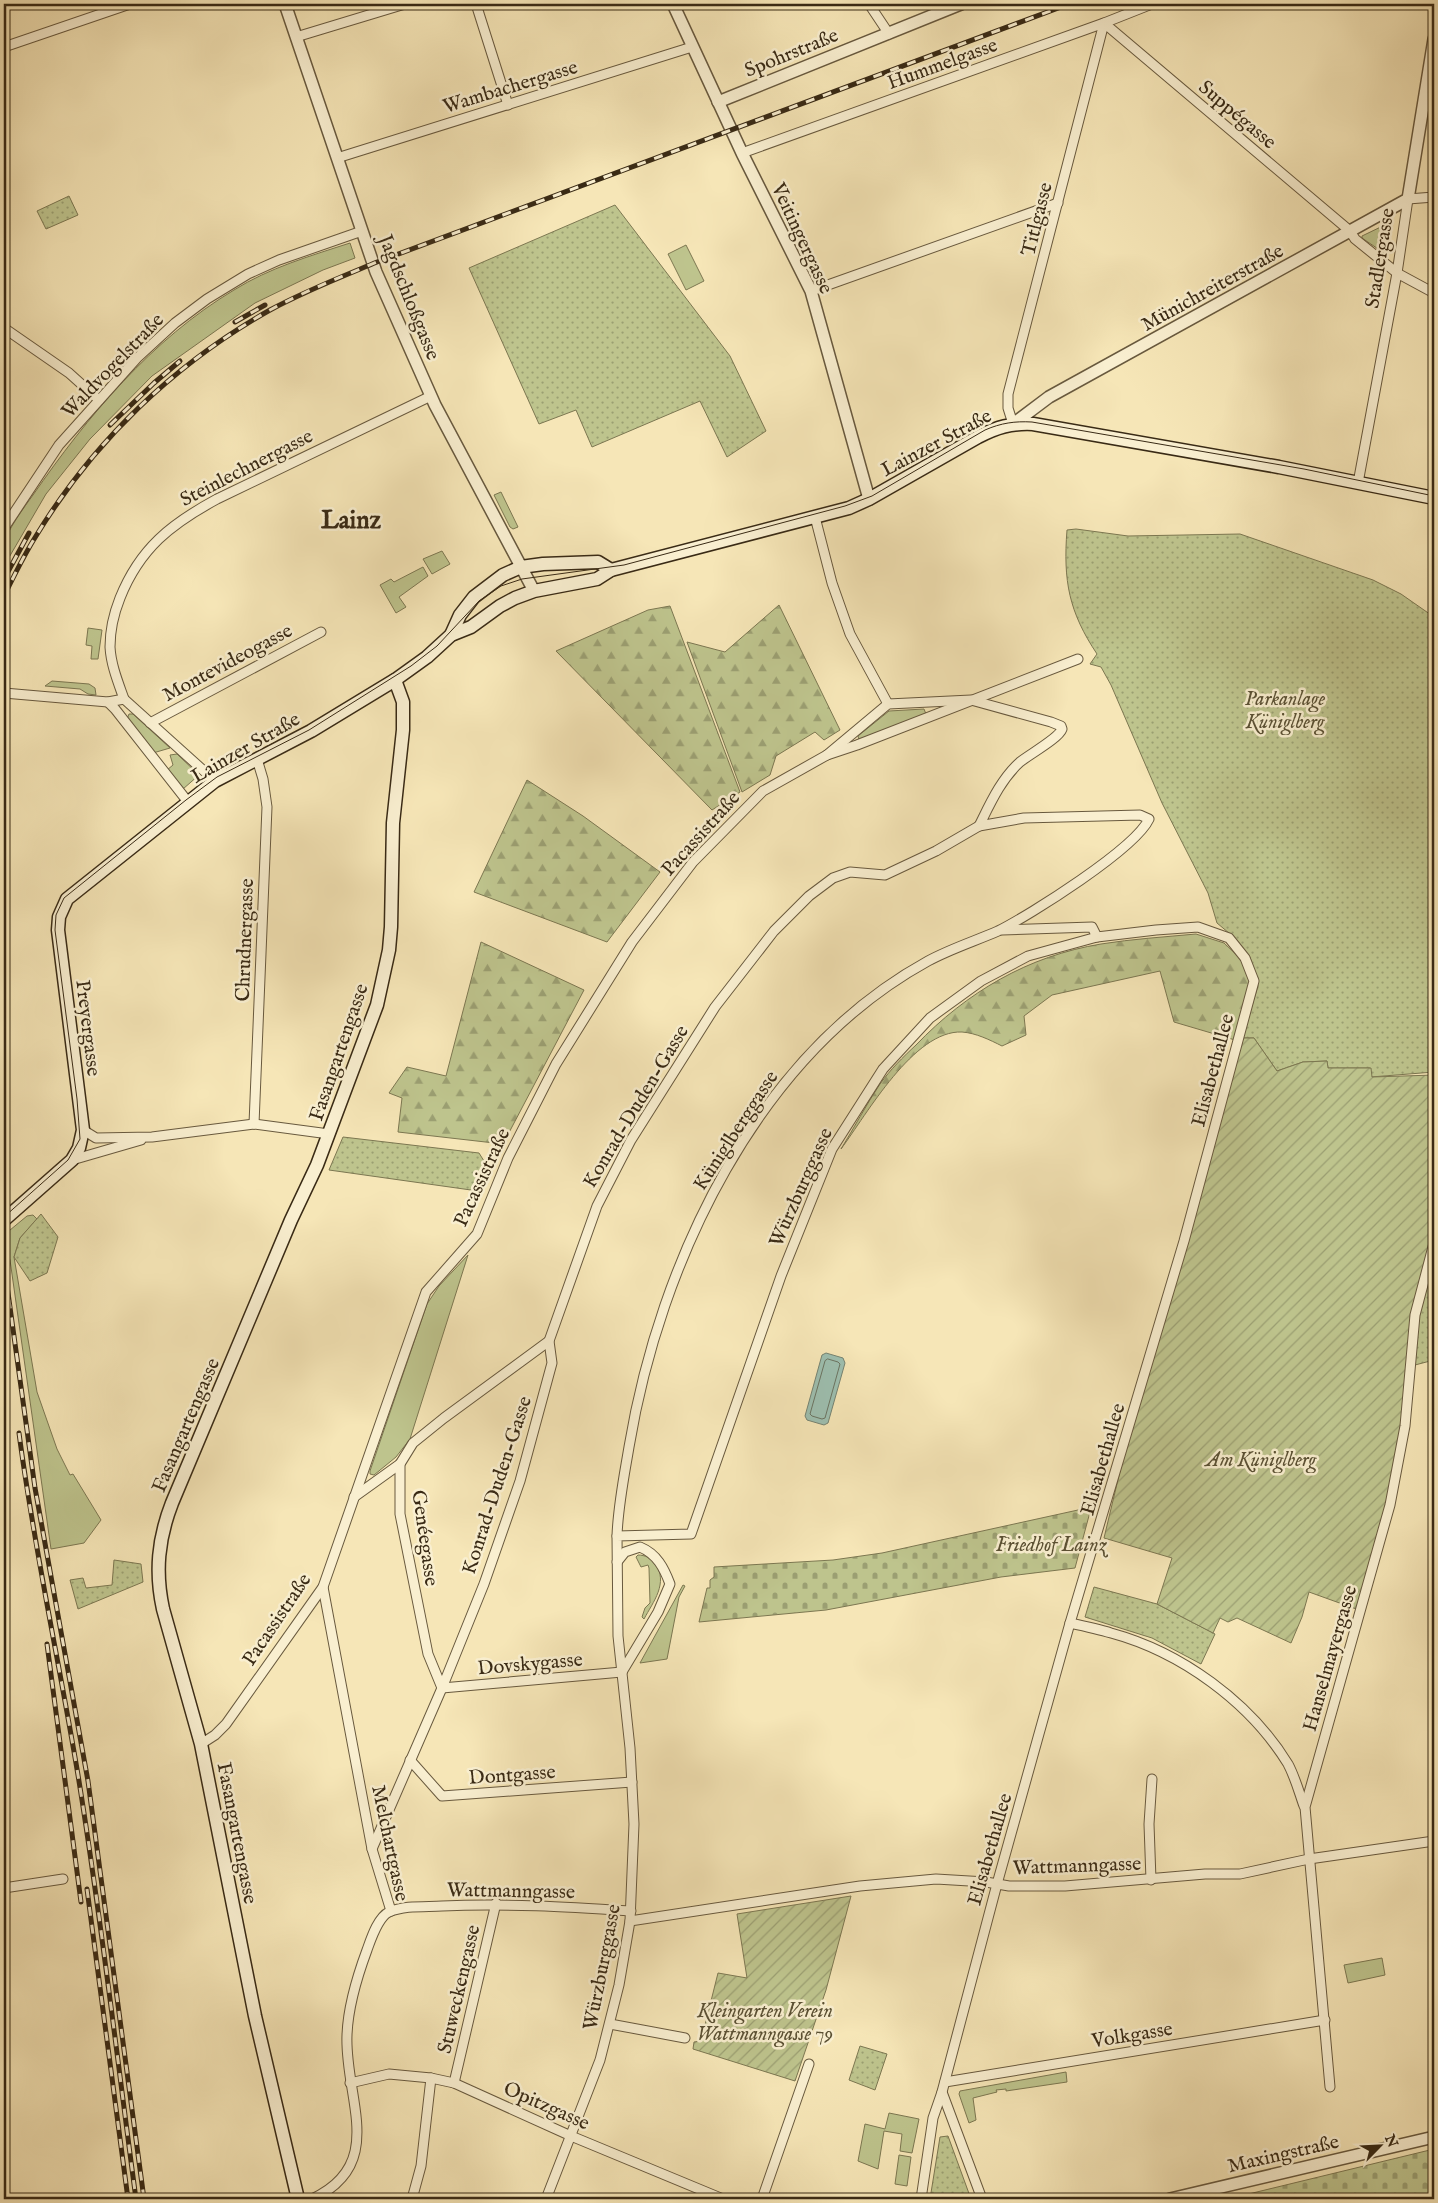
<svg xmlns="http://www.w3.org/2000/svg" width="1438" height="2203" font-family="'IM FELL English',serif">
  <defs>
    <pattern id="forest-firs" width="22" height="20" patternUnits="userSpaceOnUse" patternTransform="scale(1.25)"><rect width="22" height="20" fill="#bec48d"/><path d="M5 1l3.5 6h-7zM16 11l3.5 6h-7z" fill="#9b9f72"/></pattern>
    <pattern id="cemetery-stones" width="16" height="16" patternUnits="userSpaceOnUse" patternTransform="scale(1.25)"><rect width="16" height="16" fill="#bec48d"/><path d="M2 7V4a2 2 0 0 1 4 0v3zM10 15v-3a2 2 0 0 1 4 0v3z" fill="#9b9f72"/></pattern>
    <pattern id="park-dots" width="8" height="8" patternUnits="userSpaceOnUse" patternTransform="scale(1.25)"><rect width="8" height="8" fill="#bec48d"/><path d="M2 2h.1M6 6h.1" fill="none" stroke="#9b9f72" stroke-width="1.8" stroke-linecap="round"/></pattern>
    <pattern id="garden-furrows" width="10" height="10" patternUnits="userSpaceOnUse" patternTransform="scale(1.25)"><rect width="10" height="10" fill="#bec48d"/><path d="M-1 1l2-2M0 10L10 0M9 11l2-2" fill="none" stroke="#9b9f72"/></pattern>
  </defs>
  <rect width="100%" height="100%" fill="#f6e6b7"/>
  <filter id="stains"><feTurbulence type="fractalNoise" baseFrequency=".004" numOctaves="4"/><feColorMatrix values="0 0 0 0 .2 0 0 0 0 .09 0 0 0 0 .02 0 0 0 .5 -.17"/></filter>
  <radialGradient id="worn" r=".72"><stop offset=".6" stop-color="#630" stop-opacity="0"/><stop offset="1" stop-color="#630" stop-opacity=".3"/></radialGradient>
  <g fill="#bec48d" stroke="#7c7751">
    <path d="M 1389,223 L 1384,253 L 1362,238 L 1362,236 Z"/>
    <path d="M 350,243 L 355,258 L 323,270 L 255,303 L 152,376 L 90,439 L 46,494 L 4,566 C 4,559 2,551 4,544 C 6,532 25,506 33,495 C 87,417 152,339 234,290 C 269,268 310,256 350,243 Z"/>
    <path d="M 686,245 L 704,281 L 686,290 L 668,254 Z"/>
    <path d="M 501,492 L 518,527 L 513,529 L 510,527 L 494,495 Z"/>
    <path d="M 442,551 L 450,564 L 432,574 L 423,559 Z"/>
    <path d="M 423,567 L 428,576 L 399,597 L 406,607 L 396,613 L 380,585 L 391,579 L 394,582 Z"/>
    <path d="M 88,628 L 102,630 L 98,659 L 91,659 L 92,646 L 86,645 Z"/>
    <path d="M 52,681 L 89,684 L 95,688 L 96,695 L 88,694 L 80,689 L 45,686 Z"/>
    <path d="M 924,709 L 926,714 L 859,740 L 858,736 L 889,711 Z"/>
    <path d="M 129,714 L 133,714 L 170,748 L 153,753 L 127,719 Z"/>
    <path d="M 177,754 L 199,775 L 183,789 L 167,770 L 173,765 L 170,755 Z"/>
    <path d="M 33,1215 L 37,1219 L 20,1238 L 14,1257 L 37,1392 L 57,1449 L 70,1475 L 73,1474 L 101,1520 L 84,1543 L 51,1549 L 10,1260 L 5,1249 L 4,1235 L 27,1216 Z"/>
    <path d="M 468,1255 L 410,1439 L 396,1457 L 374,1475 L 370,1474 L 370,1471 L 427,1304 L 439,1286 Z"/>
    <path d="M 638,1555 C 645,1555 651,1558 655,1563 C 669,1583 653,1602 644,1619 L 642,1617 L 645,1608 L 650,1603 L 649,1568 L 648,1565 L 641,1567 L 636,1557 Z"/>
    <path d="M 683,1585 L 685,1586 L 679,1597 L 667,1659 L 640,1663 Z"/>
    <path d="M 1382,1958 L 1385,1975 L 1348,1983 L 1344,1965 Z"/>
    <path d="M 1066,2072 L 1067,2082 L 1006,2091 L 1006,2089 L 996,2090 L 997,2092 L 973,2098 L 976,2120 L 969,2123 L 959,2094 L 960,2091 Z"/>
    <path d="M 889,2113 L 919,2119 L 912,2153 L 900,2151 L 902,2134 L 884,2131 L 878,2169 L 858,2161 L 865,2124 L 885,2129 Z"/>
    <path d="M 899,2155 L 911,2157 L 907,2186 L 895,2184 Z"/>
  </g>
  <g fill="url(#forest-firs)" stroke="#7c7751">
    <path d="M 779,605 L 840,730 L 824,740 L 815,732 L 776,756 L 770,775 L 742,792 L 687,642 L 725,652 Z"/>
    <path d="M 670,606 L 740,792 L 712,810 L 556,651 L 648,610 Z"/>
    <path d="M 527,780 L 583,816 L 660,872 L 607,942 L 474,892 Z"/>
    <path d="M 1196,934 L 1224,943 L 1243,961 L 1252,982 L 1235,1040 L 1174,1022 L 1160,971 L 1052,995 L 1024,1016 L 1026,1035 L 1002,1046 C 990,1040 976,1033 962,1032 C 914,1030 867,1114 841,1149 C 854,1128 866,1105 880,1084 C 890,1070 903,1057 916,1045 C 967,992 1028,956 1101,944 C 1132,939 1164,937 1196,934 Z"/>
    <path d="M 481,942 L 584,990 L 503,1144 L 398,1132 L 402,1098 L 389,1093 L 407,1067 L 446,1076 Z"/>
  </g>
  <g fill="url(#cemetery-stones)" stroke="#7c7751">
    <path d="M 1078,1510 L 1089,1510 L 1090,1512 L 1075,1568 L 1001,1577 L 826,1610 L 699,1622 L 707,1588 L 710,1588 L 710,1580 L 714,1577 L 714,1567 L 833,1560 L 882,1553 Z"/>
    <path d="M 1434,2149 L 1434,2199 L 1228,2199 Z"/>
  </g>
  <g fill="url(#park-dots)" stroke="#7c7751">
    <path d="M 69,196 L 78,215 L 46,229 L 37,211 Z"/>
    <path d="M 615,205 L 730,356 L 766,431 L 727,457 L 700,401 L 592,447 L 576,410 L 539,424 L 469,268 Z"/>
    <path d="M 1076,529 L 1128,536 L 1240,534 L 1373,580 L 1401,594 L 1434,617 L 1434,1072 L 1371,1077 L 1370,1068 L 1328,1068 L 1327,1061 L 1303,1062 L 1277,1071 L 1254,1038 L 1242,1038 L 1258,986 L 1250,957 L 1236,939 L 1217,923 L 1208,893 L 1162,803 L 1111,685 L 1101,667 L 1090,664 L 1097,654 C 1069,612 1063,581 1067,530 Z"/>
    <path d="M 343,1137 L 479,1153 L 484,1161 L 478,1191 L 329,1170 Z"/>
    <path d="M 41,1214 L 58,1237 L 47,1273 L 30,1281 L 14,1257 L 20,1238 Z"/>
    <path d="M 1434,1255 L 1434,1360 L 1415,1365 L 1419,1316 Z"/>
    <path d="M 114,1560 L 141,1564 L 143,1582 L 78,1609 L 70,1580 L 83,1578 L 86,1588 L 112,1585 Z"/>
    <path d="M 1094,1587 L 1157,1604 L 1215,1634 L 1201,1664 L 1152,1638 L 1085,1617 Z"/>
    <path d="M 860,2046 L 887,2054 L 875,2090 L 849,2080 Z"/>
    <path d="M 948,2136 L 971,2199 L 930,2199 L 940,2137 Z"/>
  </g>
  <g fill="url(#garden-furrows)" stroke="#7c7751">
    <path d="M 1242,1038 L 1254,1038 L 1277,1071 L 1303,1062 L 1327,1061 L 1328,1068 L 1371,1068 L 1372,1077 L 1434,1075 L 1434,1239 L 1413,1315 L 1403,1426 L 1389,1504 L 1359,1610 L 1309,1592 L 1302,1617 L 1291,1643 L 1237,1618 L 1228,1622 L 1220,1618 L 1213,1633 L 1157,1604 L 1172,1558 L 1104,1538 L 1122,1463 Z"/>
    <path d="M 851,1896 L 826,1990 L 795,2081 L 693,2049 L 694,2042 L 701,2041 L 718,1973 L 747,1978 L 737,1914 Z"/>
  </g>
  <path fill="#9dbfb0" stroke="#758372" d="M 826,1353 L 843,1358 L 845,1363 L 828,1423 L 824,1425 L 807,1420 L 805,1416 L 822,1355 Z"/>
  <g fill="none" stroke-linecap="round" stroke-linejoin="round">
    <path stroke="#6b7462" stroke-width="1" d="M 828,1359 L 838,1362 L 840,1364 L 825,1418 L 822,1419 L 812,1416 L 810,1414 L 825,1361 Z"/>
    <defs>
      <g id="minor">
        <path d="M 476,4 L 508,105"/>
        <path d="M 869,4 L 889,34"/>
        <path d="M 296,37 L 405,4"/>
        <path d="M 4,47 L 130,4"/>
        <path d="M 4,127 L 4,136"/>
        <path d="M 742,153 L 1104,23 L 1152,4"/>
        <path d="M 337,158 L 692,47"/>
        <path d="M 811,291 L 1058,203"/>
        <path d="M 4,328 L 69,373 L 99,400"/>
        <path d="M 1013,424 L 1008,408 L 1008,394 L 1104,23 L 1350,231 L 1355,239 L 1397,273 L 1434,293"/>
        <path d="M 1358,483 L 1397,273 L 1408,199 L 1434,197"/>
        <path d="M 815,517 L 832,583 L 850,634 L 888,704"/>
        <path d="M 4,528 L 59,445 L 137,358 L 175,323 L 207,299 L 248,274 L 279,260 L 362,231"/>
        <path d="M 4,693 L 108,702 L 124,699 L 215,781"/>
        <path d="M 124,699 C 118,682 111,665 110,647 C 110,631 114,613 120,598 C 140,548 171,524 217,499 L 431,396"/>
        <path d="M 108,702 L 115,709 L 188,802"/>
        <path d="M 150,723 L 321,632"/>
        <path d="M 1002,930 L 1092,927 L 1097,937"/>
        <path d="M 254,1124 L 267,807 L 263,779 L 257,759"/>
        <path d="M 83,1130 L 96,1138 L 152,1137 L 254,1124 L 329,1134"/>
        <path d="M 72,1160 L 141,1140"/>
        <path d="M 549,1341 L 444,1418 L 413,1443 L 400,1464 L 400,1514 L 428,1654 L 442,1688 L 622,1672"/>
        <path d="M 354,1497 L 400,1464"/>
        <path d="M 617,1536 C 618,1506 624,1477 629,1447 C 660,1261 757,1055 928,961 C 950,949 975,941 998,931 C 1030,915 1135,849 1149,819 L 1140,815 L 1024,818 L 979,826 C 990,804 1001,779 1020,762 C 1030,754 1059,738 1062,729 L 1061,726 L 1051,722 L 971,700 L 888,704 L 827,755"/>
        <path d="M 617,1562 L 625,1552 L 640,1547 C 657,1554 664,1568 670,1584 L 658,1612 L 622,1672"/>
        <path d="M 323,1587 L 372,1849 L 391,1911"/>
        <path d="M 1070,1623 C 1084,1626 1098,1629 1111,1633 C 1181,1652 1250,1702 1288,1764 C 1295,1777 1299,1792 1304,1806"/>
        <path d="M 201,1744 L 215,1735 L 226,1724 L 323,1587 L 426,1292 L 477,1234 L 508,1158 L 556,1064 L 632,942 L 693,862 L 763,791 L 827,755 L 857,745 L 1078,659"/>
        <path d="M 410,1760 L 442,1796 L 632,1782"/>
        <path d="M 372,1849 L 442,1688 L 484,1584 L 520,1481 L 552,1363 L 549,1341 L 597,1206 L 631,1140 L 715,1007 L 774,931 L 809,896 L 833,878 L 850,872 L 885,875 L 936,851 L 979,826"/>
        <path d="M 1151,1880 L 1149,1824 L 1152,1779"/>
        <path d="M 4,1888 L 63,1879"/>
        <path d="M 630,1921 L 860,1886 L 936,1879 L 986,1882 L 1009,1886 L 1065,1886 L 1205,1874 L 1240,1874 L 1309,1859 L 1434,1841"/>
        <path d="M 610,2024 L 685,2038"/>
        <path d="M 945,2082 L 1325,2020"/>
        <path d="M 350,2083 L 389,2074 L 431,2078 L 454,2083 L 571,2136 L 723,2199"/>
        <path d="M 454,2083 L 496,1903"/>
        <path d="M 1330,2087 L 1305,1807 L 1390,1505 L 1405,1426 L 1415,1315 L 1434,1243"/>
        <path d="M 942,2092 L 982,2199"/>
        <path d="M 312,2199 C 388,2164 344,2097 347,2035 C 348,2006 357,1977 367,1950 C 371,1939 378,1917 389,1912 C 405,1905 426,1907 442,1906 C 505,1903 568,1907 631,1911"/>
        <path d="M 412,2199 L 421,2166 L 431,2078"/>
        <path d="M 546,2199 L 600,2060 L 619,1985 L 630,1921 L 634,1824 L 630,1748 L 618,1636 L 617,1536 L 691,1534 L 781,1276 L 832,1149 L 883,1069 L 930,1018 L 981,981 L 1028,956 L 1097,937 L 1156,930 L 1198,927 L 1229,938 L 1245,958 L 1254,981 L 1184,1241 L 1070,1623 L 997,1884 L 942,2092 L 933,2118 L 921,2199"/>
        <path d="M 762,2199 L 809,2064"/>
      </g>
      <g id="tertiary">
        <path d="M 285,4 L 376,272 L 435,405 L 534,591"/>
        <path d="M 673,4 L 742,153 L 811,291 L 869,499"/>
        <path d="M 718,102 L 961,4"/>
        <path d="M 1013,424 L 1049,397 L 1408,199 L 1434,39"/>
        <path d="M 1170,2199 L 1434,2137"/>
      </g>
      <g id="secondary">
        <path d="M 451,635 L 460,615 L 474,597 L 503,575 L 521,567 L 543,564 L 598,562 L 611,570"/>
        <path d="M 4,1220 L 72,1160 L 79,1148 L 83,1130 L 58,930 L 59,917 L 67,899 L 215,781 L 311,731 L 395,680 L 427,657 L 451,635 L 471,627 L 500,606 L 515,598 L 534,591 L 597,579 L 611,570 L 849,508 L 869,499 L 978,437 C 997,427 1011,423 1033,424 L 1279,467 L 1434,498"/>
        <path d="M 298,2199 L 255,2016 L 201,1744 L 163,1609 C 155,1572 158,1539 172,1503 L 291,1220 L 317,1165 L 377,1005 L 389,950 L 391,927 L 393,823 L 403,730 L 403,702 L 395,680"/>
      </g>
    </defs>
    <use href="#minor" stroke="#68593e" stroke-width="11"/>
    <use href="#tertiary" stroke="#68593e" stroke-width="14"/>
    <use href="#secondary" stroke="#392a15" stroke-width="15"/>
    <use href="#minor" stroke="#f9efd0" stroke-width="9"/>
    <use href="#tertiary" stroke="#f9efd0" stroke-width="11"/>
    <use href="#secondary" stroke="#f9efd0" stroke-width="12"/>
    <path stroke="#392a15" stroke-width="1" d="M 4,1217 L 68,1160 L 80,1139 L 77,1099 L 55,930 L 56,915 L 64,898 L 186,800 L 217,777 L 309,730 L 411,666 L 437,646 L 479,601 L 501,586 L 522,579 L 624,565 L 845,506 L 872,496 L 985,430 C 1001,423 1015,421 1032,422 L 1304,469 L 1434,496"/>
    <defs>
      <g id="rail">
        <path d="M 235,322 L 265,305"/>
        <path d="M 110,425 L 154,383 L 180,361"/>
        <path d="M 4,579 L 29,533"/>
        <path d="M 4,596 C 14,576 24,555 36,536 C 93,442 174,364 270,310 C 305,291 341,277 377,262 L 1069,4"/>
        <path d="M 4,1264 L 35,1488 L 88,1781 L 144,2199"/>
        <path d="M 19,1433 C 34,1548 59,1661 78,1775 C 101,1916 117,2058 136,2199"/>
        <path d="M 47,1644 L 81,1902"/>
        <path d="M 87,1889 L 128,2199"/>
      </g>
    </defs>
    <use href="#rail" stroke="#392a15" stroke-width="5"/>
    <use href="#rail" stroke="#f9efd0" stroke-width="3" stroke-dasharray="9" stroke-linecap="butt"/>
  </g>
  <g text-anchor="middle" stroke-width="5" stroke-linejoin="round" paint-order="stroke">
    <g font-size="20" fill="#392a15" stroke="#f9efd0">
      <text transform="translate(791 52) rotate(-22)" y="7">Spohrstraße</text>
      <text transform="translate(942 63) rotate(-20)" y="7">Hummelgasse</text>
      <text transform="translate(510 86) rotate(-17)" y="7">Wambachergasse</text>
      <text transform="translate(1238 114) rotate(40)" y="7">Suppégasse</text>
      <text transform="translate(1036 219) rotate(-76)" y="7">Titlgasse</text>
      <text transform="translate(803 238) rotate(65)" y="7">Veitingergasse</text>
      <text transform="translate(1379 258) rotate(-81)" y="7">Stadlergasse</text>
      <text transform="translate(1212 287) rotate(-29)" y="7">Münichreiterstraße</text>
      <text transform="translate(410 297) rotate(68)" y="7">Jagdschloßgasse</text>
      <text transform="translate(112 365) rotate(-46)" y="7">Waldvogelstraße</text>
      <text transform="translate(936 442) rotate(-28)" y="7">Lainzer Straße</text>
      <text transform="translate(246 467) rotate(-27)" y="7">Steinlechnergasse</text>
      <text transform="translate(227 662) rotate(-28)" y="7">Montevideogasse</text>
      <text transform="translate(245 747) rotate(-30)" y="7">Lainzer Straße</text>
      <text transform="translate(700 833) rotate(-48)" y="7">Pacassistraße</text>
      <text transform="translate(244 940) rotate(-88)" y="7">Chrudnergasse</text>
      <text transform="translate(89 1028) rotate(83)" y="7">Preyergasse</text>
      <text transform="translate(338 1052) rotate(-71)" y="7">Fasangartengasse</text>
      <text transform="translate(1212 1070) rotate(-75)" y="7">Elisabethallee</text>
      <text transform="translate(635 1106) rotate(-59)" y="7">Konrad-Duden-Gasse</text>
      <text transform="translate(735 1130) rotate(-57)" y="7">Küniglberggasse</text>
      <text transform="translate(481 1177) rotate(-65)" y="7">Pacassistraße</text>
      <text transform="translate(800 1187) rotate(-66)" y="7">Würzburggasse</text>
      <text transform="translate(185 1425) rotate(-67)" y="7">Fasangartengasse</text>
      <text transform="translate(1102 1459) rotate(-74)" y="7">Elisabethallee</text>
      <text transform="translate(496 1485) rotate(-72)" y="7">Konrad-Duden-Gasse</text>
      <text transform="translate(426 1538) rotate(82)" y="7">Genéegasse</text>
      <text transform="translate(276 1619) rotate(-56)" y="7">Pacassistraße</text>
      <text transform="translate(1329 1658) rotate(-74)" y="7">Hanselmayergasse</text>
      <text transform="translate(530 1663) rotate(-5)" y="7">Dovskygasse</text>
      <text transform="translate(512 1774) rotate(-4)" y="7">Dontgasse</text>
      <text transform="translate(238 1833) rotate(79)" y="7">Fasangartengasse</text>
      <text transform="translate(391 1843) rotate(78)" y="7">Melchartgasse</text>
      <text transform="translate(989 1849) rotate(-74)" y="7">Elisabethallee</text>
      <text transform="translate(1077 1865) rotate(-2)" y="7">Wattmanngasse</text>
      <text transform="translate(511 1890) rotate(1)" y="7">Wattmanngasse</text>
      <text transform="translate(601 1967) rotate(-79)" y="7">Würzburggasse</text>
      <text transform="translate(458 1989) rotate(-77)" y="7">Stuweckengasse</text>
      <text transform="translate(1132 2034) rotate(-9)" y="7">Volkgasse</text>
      <text transform="translate(547 2105) rotate(24)" y="7">Opitzgasse</text>
      <text transform="translate(1283 2153) rotate(-13)" y="7">Maxingstraße</text>
    </g>
    <g font-size="20" font-style="italic" fill="#5a5033" stroke="#f9efd0">
      <text x="1285" y="705">Parkanlage<tspan x="1285" dy="23">Küniglberg</tspan></text>
      <text x="1261" y="1466">Am Küniglberg</text>
      <text x="1051" y="1551">Friedhof Lainz</text>
      <text x="765" y="2017">Kleingarten Verein<tspan x="765" dy="23">Wattmanngasse 79</tspan></text>
    </g>
    <g font-size="25" font-weight="bold" fill="#392a15" stroke="#f9efd0">
      <text x="351" y="528">Lainz</text>
    </g>
  </g>
  <rect width="1438" height="2203" fill="none" stroke="#f6e6b7" stroke-width="20"/>
  <rect x="5" y="5" width="1428" height="2193" fill="none" stroke="#392a15" stroke-width="2.5"/>
  <rect x="10" y="10" width="1418" height="2183" fill="none" stroke="#392a15"/>
  <g transform="translate(1380 2146) rotate(66)" stroke="#f9efd0" stroke-width="4" paint-order="stroke">
  <path d="M0-4L9 19L0 12L-9 19Z" fill="#392a15"/>
  <text y="-8" font-size="14" font-weight="bold" text-anchor="middle" fill="#392a15">N</text>
  </g>
  <rect width="100%" height="100%" filter="url(#stains)"/>
  <rect width="100%" height="100%" fill="url(#worn)"/>
</svg>
